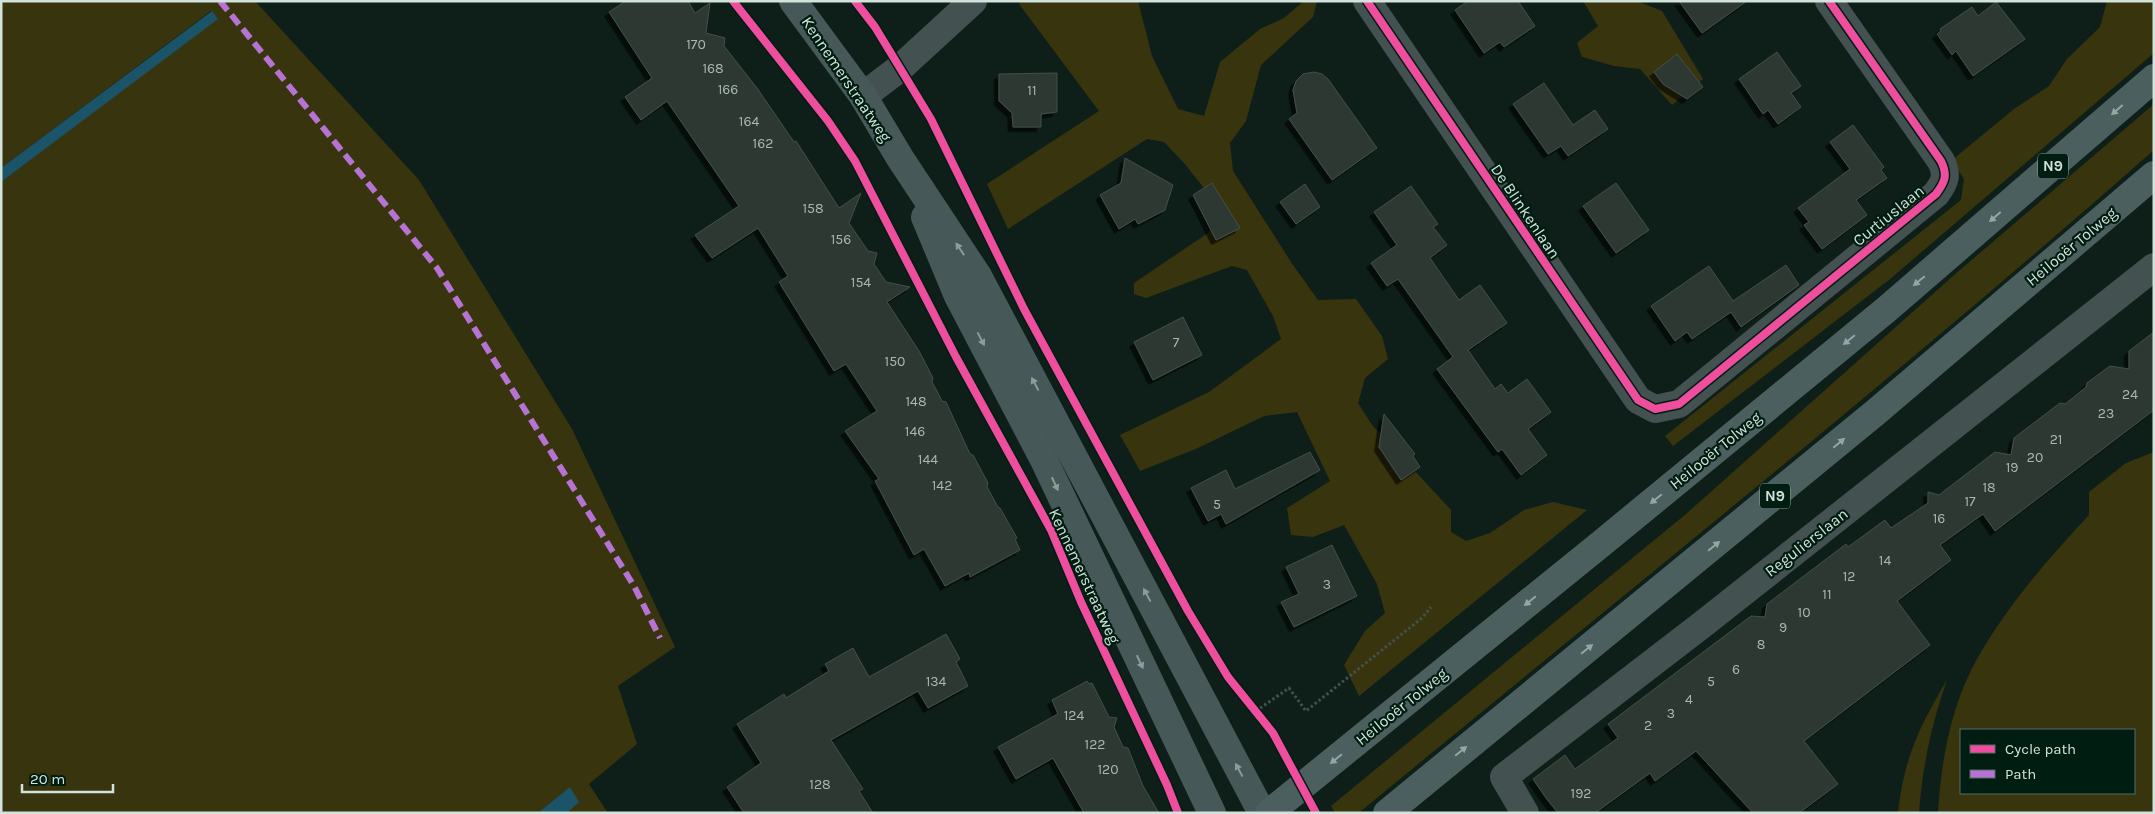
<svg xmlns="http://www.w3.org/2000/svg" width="2155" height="814" font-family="Karla,sans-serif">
  <defs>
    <filter id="shadow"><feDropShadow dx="-4.5" dy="4.5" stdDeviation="0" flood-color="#0009"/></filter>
  </defs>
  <rect width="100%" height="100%" fill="#0e1f19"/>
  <g fill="#38350e" fill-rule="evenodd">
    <path d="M 1,1 L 255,1 L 419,180 L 572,429 L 675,647 L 618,686 L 637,744 L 589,784 L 608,813 L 1,813 L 1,182 L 217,18 L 211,11 L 1,168 Z"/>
    <path d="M 1021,1 L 1138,1 L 1152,56 L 1178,109 L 1204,116 L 1220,62 L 1260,29 L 1284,18 L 1304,1 L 1317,1 L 1313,17 L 1261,65 L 1246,121 L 1230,143 L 1233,171 L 1291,262 L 1318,300 L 1356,299 L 1382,336 L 1388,359 L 1365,378 L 1358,403 L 1372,425 L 1451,510 L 1451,532 L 1466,541 L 1490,533 L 1524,510 L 1553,502 L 1587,510 L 1359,696 L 1344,665 L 1365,631 L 1385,613 L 1377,584 L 1344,525 L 1313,537 L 1291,535 L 1287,508 L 1330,481 L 1297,412 L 1264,416 L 1198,448 L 1140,471 L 1120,435 L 1209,392 L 1281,339 L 1273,316 L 1247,270 L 1232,266 L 1146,298 L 1134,294 L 1134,283 L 1208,233 L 1218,218 L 1214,201 L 1185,164 L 1164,142 L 1147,139 L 1008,229 L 987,184 L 1099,111 L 1019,4 Z"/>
    <path d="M 1583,1 L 1637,1 L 1662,11 L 1703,79 L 1672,105 L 1640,69 L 1614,66 L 1582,57 L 1577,43 L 1598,26 Z"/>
    <path d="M 2107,1 L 2154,1 L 2154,53 L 1890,279 L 1673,446 L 1665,436 L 1961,200 L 1964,179 L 1952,160 L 2014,109 L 2049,86 L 2067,59 L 2100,27 Z"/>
    <path d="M 2154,104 L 2154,150 C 1898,376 1630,589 1366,807 L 1358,813 L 1335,813 L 1331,806 L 1686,514 L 1953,276 Z"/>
    <path d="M 2154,452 L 2154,813 L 1938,813 C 1941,761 1951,705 1977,659 C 2007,606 2048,559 2089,515 L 2089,492 L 2126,463 ZM 1961,730 L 2134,730 L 2134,793 L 1961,793 Z"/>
    <path d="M 1947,680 C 1932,722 1922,768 1919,813 L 1898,813 C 1904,758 1919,727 1947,680 Z"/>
  </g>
  <g fill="#1b5368">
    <path d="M 212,11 L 218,19 L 1,182 L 1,168 Z"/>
    <path d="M 570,787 L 579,802 L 567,813 L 538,813 Z"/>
  </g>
  <g fill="#2e3831" stroke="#444f47" filter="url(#shadow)">
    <path d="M 626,1 L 688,1 L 695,13 L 710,3 L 706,33 L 725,38 L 724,46 L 757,88 L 794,142 L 796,141 L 839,208 L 861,193 L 849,223 L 868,251 L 877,253 L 874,264 L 886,282 L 910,287 L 887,302 L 919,351 L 933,378 L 932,382 L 937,391 L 942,401 L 946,402 L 970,454 L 973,455 L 988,483 L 987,487 L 998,507 L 1000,508 L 1017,538 L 1015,539 L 1020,550 L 970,577 L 969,573 L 945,586 L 924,549 L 914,555 L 875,481 L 879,479 L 845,431 L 877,411 L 846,364 L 834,371 L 779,282 L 788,276 L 758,228 L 712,258 L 695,235 L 739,206 L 667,101 L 641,120 L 625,97 L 652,78 L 609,12 Z"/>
    <path d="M 1468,1 L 1518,1 L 1535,26 L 1504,47 L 1500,42 L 1484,53 L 1455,10 Z"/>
    <path d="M 1679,1 L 1747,1 L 1702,33 Z"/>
    <path d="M 1996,2 L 2025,39 L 1973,76 L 1956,51 L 1952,55 L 1937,34 L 1941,31 L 1940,29 L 1972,7 L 1978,16 Z"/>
    <path d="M 1777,52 L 1801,86 L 1791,93 L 1801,107 L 1778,124 L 1768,110 L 1763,114 L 1739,79 Z"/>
    <path d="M 1677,54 L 1703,87 L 1687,99 L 1663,84 L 1654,72 Z"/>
    <path d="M 1314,72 L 1322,74 L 1328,79 L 1377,148 L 1332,180 L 1289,119 L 1297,113 L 1293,90 L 1296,81 L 1303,74 Z"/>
    <path d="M 1057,73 L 1057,112 L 1041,114 L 1041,127 L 1013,127 L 1012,113 L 999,101 L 999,74 Z"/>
    <path d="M 1544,83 L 1573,125 L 1595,110 L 1608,129 L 1568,156 L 1561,146 L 1548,154 L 1513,104 Z"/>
    <path d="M 1853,125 L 1884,167 L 1881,170 L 1887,178 L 1856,200 L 1867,215 L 1822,249 L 1804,225 L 1809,222 L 1798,208 L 1850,169 L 1830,142 Z"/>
    <path d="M 1125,158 L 1173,185 L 1165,210 L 1138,224 L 1135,219 L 1119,229 L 1100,195 L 1121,183 Z"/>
    <path d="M 1212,183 L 1240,228 L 1216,240 L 1193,195 Z"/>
    <path d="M 1616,183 L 1649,230 L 1616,253 L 1583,206 Z"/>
    <path d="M 1305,184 L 1320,207 L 1296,224 L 1280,202 Z"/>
    <path d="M 1411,186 L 1438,224 L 1433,227 L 1447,245 L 1430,258 L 1459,300 L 1480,285 L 1507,323 L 1468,350 L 1495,389 L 1501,384 L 1508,393 L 1527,379 L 1551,412 L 1528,429 L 1547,455 L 1521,475 L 1502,449 L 1498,452 L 1437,369 L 1453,357 L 1398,279 L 1387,286 L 1371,263 L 1397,245 L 1374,212 Z"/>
    <path d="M 1786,265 L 1799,285 L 1741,327 L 1731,312 L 1692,339 L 1687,332 L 1675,341 L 1651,306 L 1709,266 L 1733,301 Z"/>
    <path d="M 1183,317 L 1202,355 L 1153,380 L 1134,342 Z"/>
    <path d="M 2154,332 L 2154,410 L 1995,531 L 1983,514 L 1940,545 L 1951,560 L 1897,601 L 1930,645 L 1804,741 L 1838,784 L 1799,813 L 1753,813 L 1696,751 L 1655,781 L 1650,773 L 1595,813 L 1558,813 L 1546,798 L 1533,779 L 1565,755 L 1575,769 L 1618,738 L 1608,724 L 1751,616 L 1765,617 L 1767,604 L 1846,544 L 1848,547 L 1885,520 L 1891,528 L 1928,503 L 1928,492 L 1939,495 L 1995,452 L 2011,455 L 2014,438 L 2060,403 L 2065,404 L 2074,397 L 2086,387 L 2087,383 L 2110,366 L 2129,369 L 2129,351 Z"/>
    <path d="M 1384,414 L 1415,454 L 1413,456 L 1420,467 L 1401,480 L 1379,447 Z"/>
    <path d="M 1310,452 L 1320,470 L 1226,524 L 1221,514 L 1208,521 L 1191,488 L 1226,470 L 1235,489 Z"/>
    <path d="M 1332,545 L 1357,596 L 1294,627 L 1281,602 L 1299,594 L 1286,567 Z"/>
    <path d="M 946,634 L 960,659 L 956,662 L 968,686 L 928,708 L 918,691 L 831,740 L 863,789 L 859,791 L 873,813 L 744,813 L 727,787 L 761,763 L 737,724 L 784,694 L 786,698 L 829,671 L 825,664 L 853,648 L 869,677 Z"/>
    <path d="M 1087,681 L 1089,684 L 1092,683 L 1109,717 L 1117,718 L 1114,727 L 1123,747 L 1128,748 L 1143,786 L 1159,813 L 1084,813 L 1053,758 L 1016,779 L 998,747 L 1058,714 L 1052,700 Z"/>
  </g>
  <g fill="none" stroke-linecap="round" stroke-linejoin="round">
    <path stroke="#44504e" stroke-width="3" stroke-dasharray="2.5 2.5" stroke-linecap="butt" d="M 1256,711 L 1289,688 L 1306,711 L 1422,618 L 1431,607"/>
    <g stroke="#435250" stroke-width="28">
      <path d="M 1367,1 L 1638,400 L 1655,409 L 1679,404 L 1936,194 C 1945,182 1948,175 1941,161 L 1829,1"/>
      <path d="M 863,96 L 900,68 L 973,1"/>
      <path d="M 1525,813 L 1504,777 L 1703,624 L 2154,267"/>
    </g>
    <g stroke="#465958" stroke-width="28">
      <path d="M 793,1 L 863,96 L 900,158 L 978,276 L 1262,813"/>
      <path d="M 925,217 L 958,296 L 1044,460 L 1212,813"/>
    </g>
    <g stroke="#4a5f5e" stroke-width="28">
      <path d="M 1269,813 L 1602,543 L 1887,309 L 2154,78"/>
      <path d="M 1387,813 L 1876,412 L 2154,175"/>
    </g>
    <path stroke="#b673d3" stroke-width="6" stroke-dasharray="12 6" stroke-linecap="butt" d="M 220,1 L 437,268 L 634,586 L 660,638"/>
    <defs>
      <g id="cycleway">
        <path d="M 733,1 L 828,121 L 855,161 L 956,357 L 1051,530 L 1081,602 L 1167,785 L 1178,813"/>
        <path d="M 855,1 L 875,27 L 931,119 L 1024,309 L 1188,611 L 1228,677 L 1273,733 L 1316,813"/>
        <path d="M 1367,1 L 1638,400 L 1655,409 L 1679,404 L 1936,194 C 1945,182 1948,175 1941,161 L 1829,1"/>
      </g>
    </defs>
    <use href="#cycleway" stroke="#001d12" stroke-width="11"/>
    <use href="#cycleway" stroke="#ef4d9e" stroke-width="8"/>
  </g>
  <defs><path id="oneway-solid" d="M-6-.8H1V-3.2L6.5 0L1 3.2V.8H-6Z" transform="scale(1.25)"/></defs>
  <g fill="#94a8a2">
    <use href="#oneway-solid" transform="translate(2117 110) rotate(139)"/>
    <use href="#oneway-solid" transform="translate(1995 217) rotate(139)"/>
    <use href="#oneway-solid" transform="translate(1919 281) rotate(140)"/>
    <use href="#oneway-solid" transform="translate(1849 340) rotate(141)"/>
    <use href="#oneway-solid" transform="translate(1839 443) rotate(-40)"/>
    <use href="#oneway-solid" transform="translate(1656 499) rotate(141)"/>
    <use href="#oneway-solid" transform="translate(1714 546) rotate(-39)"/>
    <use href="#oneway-solid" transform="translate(1530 601) rotate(141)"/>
    <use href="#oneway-solid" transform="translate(1587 649) rotate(-39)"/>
    <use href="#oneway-solid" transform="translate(1461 751) rotate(-39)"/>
    <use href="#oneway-solid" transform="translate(1336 759) rotate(141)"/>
  </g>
  <g fill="#8c9e99">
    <use href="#oneway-solid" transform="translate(960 249) rotate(-124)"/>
    <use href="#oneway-solid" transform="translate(981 339) rotate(62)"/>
    <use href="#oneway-solid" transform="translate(1035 384) rotate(-118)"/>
    <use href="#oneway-solid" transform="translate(1055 484) rotate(65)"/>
    <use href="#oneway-solid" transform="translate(1147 595) rotate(-118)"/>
    <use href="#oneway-solid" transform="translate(1140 662) rotate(65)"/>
    <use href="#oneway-solid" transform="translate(1239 770) rotate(-118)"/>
  </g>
  <g text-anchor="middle" stroke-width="4.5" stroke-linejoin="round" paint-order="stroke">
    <g font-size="14" fill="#a8b8b0">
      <text x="696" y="49">170</text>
      <text x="713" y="73">168</text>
      <text x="728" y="94">166</text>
      <text x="1032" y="95">11</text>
      <text x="749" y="126">164</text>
      <text x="763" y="148">162</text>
      <text x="813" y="213">158</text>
      <text x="841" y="244">156</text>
      <text x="861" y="287">154</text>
      <text x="1176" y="347">7</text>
      <text x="895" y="366">150</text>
      <text x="2130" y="399">24</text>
      <text x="916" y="406">148</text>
      <text x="2106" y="418">23</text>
      <text x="915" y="436">146</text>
      <text x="2056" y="444">21</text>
      <text x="2035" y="462">20</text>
      <text x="928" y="464">144</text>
      <text x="2012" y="472">19</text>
      <text x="942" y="490">142</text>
      <text x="1989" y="492">18</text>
      <text x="1970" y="506">17</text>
      <text x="1217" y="509">5</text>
      <text x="1939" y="523">16</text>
      <text x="1885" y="565">14</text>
      <text x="1849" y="581">12</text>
      <text x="1327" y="589">3</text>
      <text x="1827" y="599">11</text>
      <text x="1804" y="617">10</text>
      <text x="1783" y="632">9</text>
      <text x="1761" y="649">8</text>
      <text x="1736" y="674">6</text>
      <text x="936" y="686">134</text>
      <text x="1711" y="686">5</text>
      <text x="1689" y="704">4</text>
      <text x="1671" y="718">3</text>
      <text x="1074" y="720">124</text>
      <text x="1648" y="730">2</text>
      <text x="1095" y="749">122</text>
      <text x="1108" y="774">120</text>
      <text x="820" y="789">128</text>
      <text x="1581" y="798">192</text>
    </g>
    <g fill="#001d12" stroke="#92a89e" stroke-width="1">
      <rect x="2038" y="153.5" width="30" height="25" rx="4"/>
      <rect x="1760" y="483.5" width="30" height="25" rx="4"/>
    </g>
    <g font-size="15" font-weight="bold" fill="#d1e3da">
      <text x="2053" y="171">N9</text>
      <text x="1775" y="501">N9</text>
    </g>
    <g font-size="16" fill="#d1e3da" stroke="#001d12">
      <text transform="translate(847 79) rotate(56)" y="6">Kennemerstraatweg</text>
      <text transform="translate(1526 211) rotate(56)" y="6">De Blinkenlaan</text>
      <text transform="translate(1888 215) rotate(-39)" y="6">Curtiuslaan</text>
      <text transform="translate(2071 246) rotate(-40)" y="6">Heilooër Tolweg</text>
      <text transform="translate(1715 450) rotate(-39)" y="6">Heilooër Tolweg</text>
      <text transform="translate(1806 542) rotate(-38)" y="6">Regulierslaan</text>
      <text transform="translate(1085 576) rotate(65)" y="6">Kennemerstraatweg</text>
      <text transform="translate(1401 706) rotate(-39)" y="6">Heilooër Tolweg</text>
    </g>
  </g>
  <rect width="2155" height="814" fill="none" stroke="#d1e3da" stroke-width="5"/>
  <rect x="1960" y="729" width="175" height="65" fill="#001d12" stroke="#546c62"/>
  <rect x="1970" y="745" width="25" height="8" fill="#ef4d9e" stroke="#546c62"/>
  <text x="2005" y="754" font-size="15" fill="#d1e3da">Cycle path</text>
  <rect x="1970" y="770" width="25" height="8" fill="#b673d3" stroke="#546c62"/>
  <text x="2005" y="779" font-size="15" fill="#d1e3da">Path</text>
  <path d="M22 784v8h91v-8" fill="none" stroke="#d1e3da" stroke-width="2.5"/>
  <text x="30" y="784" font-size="15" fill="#d1e3da" stroke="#001d12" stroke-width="4" paint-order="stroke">20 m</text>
</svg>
